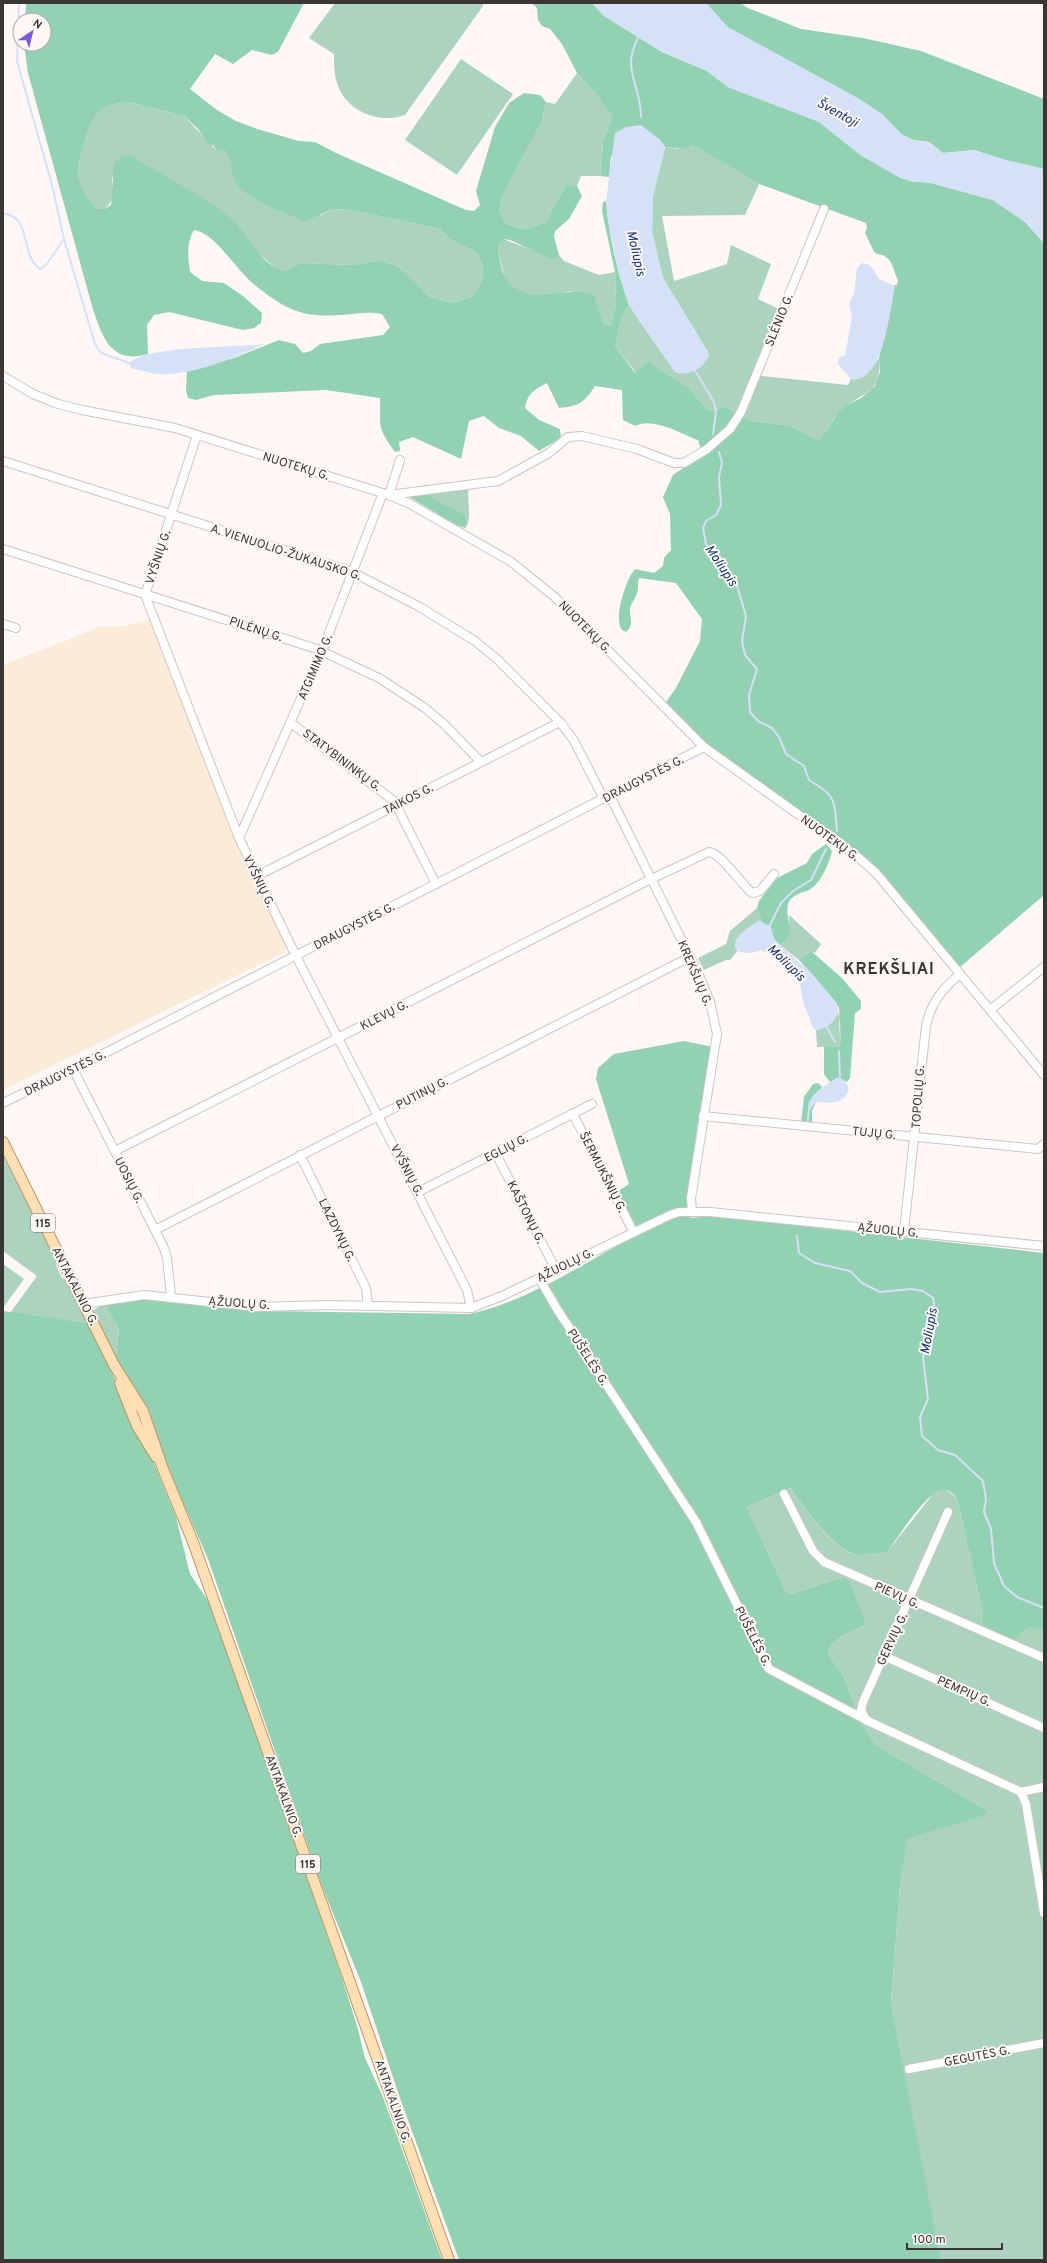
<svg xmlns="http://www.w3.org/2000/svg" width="1047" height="2263" font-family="Overpass,sans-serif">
  <rect width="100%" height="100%" fill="#fef7f5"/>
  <path fill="#fbecd9" d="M 153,619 L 213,783 L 251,872 L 286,946 L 283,953 L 3,1090 L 3,665 L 100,627 L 125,626 Z"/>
  <g fill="#abd3be">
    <path d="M 335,3 L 483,3 L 483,6 L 405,115 C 382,124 349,113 339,88 C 334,77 334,66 334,54 L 309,38 Z"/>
    <path d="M 461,59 L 513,94 L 457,175 L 405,140 Z"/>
    <path d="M 577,73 L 595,93 L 612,116 L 603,142 L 600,176 L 581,176 L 577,186 L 566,185 L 545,223 L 524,229 L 506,224 L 499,211 L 502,196 L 542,122 L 546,102 L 555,104 Z"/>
    <path d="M 128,102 L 184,116 L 216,150 L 226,151 L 231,158 L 235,181 L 286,213 L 321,215 L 333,209 L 351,210 L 440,229 L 450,239 L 477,253 L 483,266 L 482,281 L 473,296 L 453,303 L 430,297 L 398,266 L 380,260 L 353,265 L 301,263 L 284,271 L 276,268 L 256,252 L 229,217 L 182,188 L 112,177 C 112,188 115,201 105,209 L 96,208 C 89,199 82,191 79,179 C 77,168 81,155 84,145 C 92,118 97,104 128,102 Z"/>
    <path d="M 691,143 L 759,184 L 745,215 L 662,216 L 674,281 L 727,264 L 731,245 L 771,264 L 758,299 L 779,309 L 753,375 L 848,385 L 851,379 C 865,381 872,368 879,358 C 882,397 862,390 841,411 C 832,419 826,432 819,441 L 791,426 L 752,421 L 724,406 L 716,411 L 708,410 L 688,387 L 660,370 L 650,360 L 636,373 L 615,346 C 619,332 620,315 629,305 L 675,372 L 701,366 L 709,356 L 708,352 L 663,278 L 652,232 L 653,196 L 665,147 L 678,149 Z"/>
    <path d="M 503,239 L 556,259 L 559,255 L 564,261 L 599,275 L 615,272 L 616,303 L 611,325 L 603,324 L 571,291 C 550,296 513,301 504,275 C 501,266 500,256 498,247 Z"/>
    <path d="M 469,487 C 466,498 473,520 465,528 L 458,526 L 463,527 L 460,512 C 448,512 434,501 427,491 Z"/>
    <path d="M 757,908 L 762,922 L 758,921 L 735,946 L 738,950 L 730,960 L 726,960 L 704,970 L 698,958 L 726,944 L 730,931 Z"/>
    <path d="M 789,915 L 821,944 L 815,953 L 811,951 L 799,960 L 780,945 C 790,936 790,927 789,915 Z"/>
    <path d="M 838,1013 L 840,1016 C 838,1027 841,1036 840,1047 L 817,1047 L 816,1030 C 827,1027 832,1023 838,1013 Z"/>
    <path d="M 3,1156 L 58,1263 L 56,1265 L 62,1278 L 65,1279 L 88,1323 L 10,1313 L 37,1276 L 3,1251 Z"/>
    <path d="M 3,1264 L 24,1279 L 3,1308 Z"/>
    <path d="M 104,1304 L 119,1329 L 116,1357 L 94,1313 L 95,1309 Z"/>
    <path d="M 791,1488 C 804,1507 833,1553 859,1555 C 868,1555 878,1553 887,1552 L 933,1494 L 941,1490 L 946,1490 L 957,1498 L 983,1614 L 983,1629 L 1021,1631 L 1028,1627 L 1037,1628 L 1044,1632 L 1044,2260 L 941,2260 L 940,2257 L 891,2003 L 900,1885 L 906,1839 L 985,1815 L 986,1810 L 876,1745 L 861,1722 L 843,1675 L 828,1654 C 831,1638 850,1633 863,1626 L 844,1577 L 790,1594 L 786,1592 L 747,1507 Z"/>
  </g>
  <g fill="#92d1b1" fill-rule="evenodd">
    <path d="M 26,3 L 304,3 L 278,52 L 272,55 L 252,50 L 233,64 L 215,54 L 190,89 L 217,110 L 236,121 L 257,129 L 299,141 L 315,142 L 336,153 L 466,210 L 474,211 L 480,205 L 476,191 L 495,127 L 509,103 L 524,93 L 540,95 L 546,102 L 542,122 L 502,196 L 499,211 L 506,224 L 524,229 L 545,223 L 566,185 L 577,186 L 582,196 L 569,219 L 555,231 L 554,237 L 559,255 L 556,259 L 551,259 L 510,240 L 503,239 L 498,247 C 500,256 500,269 505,277 C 519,301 547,294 570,292 C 577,291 587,294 594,296 L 603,324 L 611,325 L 616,303 L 615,272 L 602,211 L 603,202 L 606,201 C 609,237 617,271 629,305 C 620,315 619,332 615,346 L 635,373 L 650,360 L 660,370 L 688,387 L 708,410 L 716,411 L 724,406 L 752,421 L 791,426 L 819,441 L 839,412 L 847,405 L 861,398 L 875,386 L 880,372 L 879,358 L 894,285 L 897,285 L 898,280 C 894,273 893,261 886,257 C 882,254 878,255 874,252 L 865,233 L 867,227 L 866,223 L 759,184 L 692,144 L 685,149 L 665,147 L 659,139 L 611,156 L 609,177 L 600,176 L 603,142 L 612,116 L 595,93 L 577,73 L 562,44 L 550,29 L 542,26 L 538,20 L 537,8 L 531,3 L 592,3 L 604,16 L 662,52 L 707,71 L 728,87 L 820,122 L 837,136 L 910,181 L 931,183 L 993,200 L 1025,222 L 1044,243 L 1044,895 L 959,968 L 883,876 L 710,747 L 666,702 L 676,688 L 700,641 L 702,619 L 676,583 L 639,578 C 637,583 639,588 637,593 C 636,598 631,603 630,608 C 629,616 635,625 626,632 L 622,630 C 613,619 626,579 635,569 L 654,573 L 663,566 L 664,558 L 671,550 L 670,514 L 663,497 L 673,475 L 703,455 L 698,440 L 695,439 C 678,432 652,417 635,426 L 623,420 L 622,390 L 595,386 C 584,403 579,406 559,408 L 547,383 C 535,389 527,394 525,408 L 539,420 L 560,429 L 561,438 L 539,451 L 521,436 L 499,428 L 484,416 L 469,421 L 461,459 L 413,437 L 399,442 L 400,451 L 395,452 C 376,426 381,428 380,398 L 326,390 L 214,395 L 196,400 L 188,398 L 186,391 L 187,371 L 234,358 L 279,340 L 295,344 L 303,353 L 311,351 L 320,344 L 383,335 L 390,327 L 382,314 C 367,311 355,314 340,315 C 302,318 285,309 256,286 C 236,271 216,233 194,230 C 186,244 188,256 190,272 L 202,281 L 224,283 L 243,296 L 262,313 L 261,323 L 254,328 L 243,330 L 169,312 L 154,315 L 147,325 L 148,354 C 110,365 102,336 92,306 L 28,73 L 24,44 L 44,44 L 44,20 L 25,20 ZM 128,102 L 184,116 L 197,128 L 209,144 L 214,146 L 216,150 L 226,151 C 232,161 231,171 235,181 C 244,199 286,213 305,221 L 333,209 L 351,210 L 440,229 L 450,239 L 477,253 L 483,266 L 482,281 L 473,296 L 453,303 L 430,297 L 398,266 L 380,260 L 353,265 L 301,263 L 284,271 C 254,261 249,232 228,216 C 199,193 163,176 131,156 L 121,157 L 114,163 L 111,205 L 105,209 L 96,208 C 89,199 82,191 79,179 C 77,168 81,155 84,145 C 92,118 97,104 128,102 Z"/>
    <path d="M 706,3 L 740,3 L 748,8 L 801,29 L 863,38 L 921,51 L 1044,99 L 1044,169 L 1005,160 L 974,150 L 943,153 L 929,142 L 914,140 L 901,134 L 883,115 L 861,100 L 727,27 Z"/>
    <path d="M 427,491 C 439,508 451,506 465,515 L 466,525 L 463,527 L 458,526 L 409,497 L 410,494 Z"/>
    <path d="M 826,844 L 832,851 C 830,862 821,882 811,889 C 803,893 791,894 788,904 C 784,921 799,929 780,945 L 774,939 L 771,930 L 762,922 L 757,908 L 759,901 L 777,878 L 807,863 L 812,854 Z"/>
    <path d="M 811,951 L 842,978 L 861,1001 L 861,1009 L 855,1013 L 850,1078 L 847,1082 L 837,1078 L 830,1082 L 824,1074 L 824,1047 L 840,1047 C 841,1034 840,1020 839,1008 C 837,1001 805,967 799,960 Z"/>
    <path d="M 684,1041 L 713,1047 L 698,1121 L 688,1202 L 691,1218 L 713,1216 L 1044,1253 L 1044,1632 C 1029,1623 1022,1629 1013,1642 L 983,1629 L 983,1614 L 957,1498 C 953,1494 948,1489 942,1490 C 926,1492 897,1539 887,1552 C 878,1553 868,1555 859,1555 C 834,1553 804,1507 791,1488 L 747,1507 L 786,1592 L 790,1594 L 844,1577 L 849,1581 L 865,1622 L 863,1626 C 850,1633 831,1638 828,1654 L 843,1675 L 861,1722 L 876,1745 L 986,1810 L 986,1815 L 907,1839 L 900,1885 L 891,2003 L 941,2260 L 459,2260 L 401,2101 L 361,1982 L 322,1886 L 208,1559 L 140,1405 L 116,1357 L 119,1329 L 104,1304 L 147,1298 L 262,1311 L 469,1314 C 527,1302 586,1262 638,1234 L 617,1192 L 629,1184 L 596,1079 L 598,1068 L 614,1054 Z"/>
    <path d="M 818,1083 L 822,1087 L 809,1102 L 812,1105 L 816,1102 L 812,1111 L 812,1124 L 801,1123 L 804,1097 L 813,1084 Z"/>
    <path d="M 3,1311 L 88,1323 L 147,1446 L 176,1517 L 190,1574 L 209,1602 L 340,1972 L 358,2029 L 365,2058 L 383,2097 L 442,2260 L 3,2260 Z"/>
  </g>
  <g fill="#d5e1f6">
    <path d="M 592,3 L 706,3 L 728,27 L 861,100 L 883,115 L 901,134 L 914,140 L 928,142 L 943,153 L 974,150 L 1005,160 L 1044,169 L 1044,243 L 1025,222 L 993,200 L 931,183 L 910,181 L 900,178 L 860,155 L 819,122 L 728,87 L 707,71 L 662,52 L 604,16 Z"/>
    <path d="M 641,125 L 659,139 L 665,147 L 653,196 L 652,232 L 663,278 L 708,352 C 709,367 687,378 675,372 L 639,321 L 629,305 L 619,275 L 608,222 L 606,201 L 615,133 L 626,127 Z"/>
    <path d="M 862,263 L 870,265 L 879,279 L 895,286 C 890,309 884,384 851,379 L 837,363 L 840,357 L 845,356 L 852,317 L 849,304 L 854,294 L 857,268 Z"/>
    <path d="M 264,344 C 236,357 199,373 167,374 C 155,375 143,371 131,368 L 129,363 C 151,345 233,348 264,344 Z"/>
    <path d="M 758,921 L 771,926 L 774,939 L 813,975 L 837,1004 L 838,1013 L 833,1022 L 824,1028 L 816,1030 L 813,1028 L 803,1002 L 800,983 L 769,954 L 761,950 C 755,953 732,957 735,943 C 737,933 751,926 758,921 Z"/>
    <path d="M 837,1078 L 843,1079 L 849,1088 C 845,1105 831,1103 816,1102 L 809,1111 C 804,1097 827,1084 837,1078 Z"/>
  </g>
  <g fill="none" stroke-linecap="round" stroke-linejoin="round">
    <g stroke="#d5e1f6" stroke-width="2">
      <path d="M 19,3 L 17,61 L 52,185 L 64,239 L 95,344 L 101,353 L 129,363"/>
      <path d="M 3,4 L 4,3"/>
      <path d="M 639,36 C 620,70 641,83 641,117"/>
      <path d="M 3,214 C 28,214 23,247 33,262 C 35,264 38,267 40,269 L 46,265 L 64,239"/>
      <path d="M 694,369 L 714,402 L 716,411 L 713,434"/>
      <path d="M 719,452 L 722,463 L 719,477 L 721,505 L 716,515 L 706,521 L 703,528 L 706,544 L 736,582 L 746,616 L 742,641 L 745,655 L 757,669 L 749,695 L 750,712 L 758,721 L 772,728 L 779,737 L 786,754 L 804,766 L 809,780 C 837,797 834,799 837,831"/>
      <path d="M 769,927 L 781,903 L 793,891 L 811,880 L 826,849"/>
      <path d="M 826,1026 L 835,1042"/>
      <path d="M 839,1051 L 840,1079"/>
      <path d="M 808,1120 L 809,1109"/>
      <path d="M 797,1236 L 799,1253 L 815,1263 L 850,1271 L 862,1283 L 880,1292 L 911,1289 L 923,1291 L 933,1298 L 935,1309 L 923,1358 L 928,1399 L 920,1417 L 922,1436 L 938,1450 L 955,1455 L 983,1481 L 986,1499 L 984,1512 L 991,1529 L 994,1563 L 1004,1586 L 1017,1597 L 1044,1608"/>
    </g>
    <defs>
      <g id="minor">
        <path d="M 3,376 L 33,394 L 58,404 L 82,410 L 175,428 L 389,495 L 410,504 L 510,561 L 556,598 L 704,747 L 859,858 L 876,873 L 1044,1075"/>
        <path d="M 197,435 L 145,595 L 239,838 L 293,950 L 467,1290 L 471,1308"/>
        <path d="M 400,460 L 389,495 L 498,481 L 549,453 L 568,437 L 582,436 L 637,449 L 674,463 L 684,463 L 707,449 L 730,429 L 741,412 L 824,209"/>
        <path d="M 3,461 L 350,571 L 418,606 L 475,641 L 497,659 L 560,722 L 573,739 L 604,799"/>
        <path d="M 3,549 L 317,649 L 379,678 L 425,708 L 446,726 L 481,762"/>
        <path d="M 3,624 L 16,628"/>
        <path d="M 291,723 L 394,801 L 436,884"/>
        <path d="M 610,796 L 699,975 L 710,1002 L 717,1034 L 691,1198 L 692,1211"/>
        <path d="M 239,838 L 322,651 L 383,493"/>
        <path d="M 257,876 L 560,722"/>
        <path d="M 990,1010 L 1044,967"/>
        <path d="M 73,1069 L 164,1248 L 167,1258 L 171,1296"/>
        <path d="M 3,1103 L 107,1052 L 704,747"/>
        <path d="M 573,1114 L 633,1231"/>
        <path d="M 703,1116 L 1038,1149 L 1044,1144"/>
        <path d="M 115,1151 L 649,880 L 709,852 C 720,852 742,885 752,893 L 760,891 L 774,874"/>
        <path d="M 496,1154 L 556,1270"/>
        <path d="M 300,1155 L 366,1288 L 368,1306"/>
        <path d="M 418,1192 L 592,1104"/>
        <path d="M 155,1230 L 690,957"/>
        <path d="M 904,1231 L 926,1026 C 931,1003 942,989 960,974"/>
        <path d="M 539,1278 L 557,1309 L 696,1522 L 769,1669 L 868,1721 L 1021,1792 L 1026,1804 L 1044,1913"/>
        <path d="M 84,1304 L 144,1295 L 257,1307 L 328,1305 L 471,1308 L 502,1296 L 670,1215 L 679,1212 L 710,1212 L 1044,1246"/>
        <path d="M 784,1494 L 813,1551 L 824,1562 L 1044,1658"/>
        <path d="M 884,1656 L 1044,1728"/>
        <path d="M 866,1720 L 861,1710 L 863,1702 L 948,1512"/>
        <path d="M 1021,1792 L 1044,1787"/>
        <path d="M 909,2069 L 1044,2043"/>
      </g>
      <g id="major">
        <path d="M 3,1142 L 114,1365 L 143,1411 L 163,1469 L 193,1542 L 449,2260"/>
        <path d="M 120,1383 L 137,1426 L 156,1457"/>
      </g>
    </defs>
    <use href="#minor" stroke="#cfc5c1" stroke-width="10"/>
    <use href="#major" stroke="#b79666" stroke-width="12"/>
    <use href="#minor" stroke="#fff" stroke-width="8"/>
    <use href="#major" stroke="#fddfb3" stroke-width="10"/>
  </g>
  <g text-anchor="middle" stroke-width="4" stroke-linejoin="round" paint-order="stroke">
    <g fill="#fef7f5" stroke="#75706e" stroke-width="1">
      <rect x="31" y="1214" width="24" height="18" rx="3"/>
      <rect x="296" y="1855" width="24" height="18" rx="3"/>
    </g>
    <g font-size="11" font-weight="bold" fill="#3a3634">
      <text x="43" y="1227">115</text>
      <text x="308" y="1868">115</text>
    </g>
    <g font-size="12" fill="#3a3634" stroke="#fef7f5">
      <text transform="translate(779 320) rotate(-68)" y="4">SLĖNIO G.</text>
      <text transform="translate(296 466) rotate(17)" y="4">NUOTEKŲ G.</text>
      <text transform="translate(286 552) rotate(18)" y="4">A. VIENUOLIO-ŽUKAUSKO G.</text>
      <text transform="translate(158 557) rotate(-72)" y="4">VYŠNIŲ G.</text>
      <text transform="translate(585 627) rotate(45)" y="4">NUOTEKŲ G.</text>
      <text transform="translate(256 629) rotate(18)" y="4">PILĖNŲ G.</text>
      <text transform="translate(315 667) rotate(-67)" y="4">ATGIMIMO G.</text>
      <text transform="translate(342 760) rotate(37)" y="4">STATYBININKŲ G.</text>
      <text transform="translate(643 779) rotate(-27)" y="4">DRAUGYSTĖS G.</text>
      <text transform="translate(408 799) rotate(-27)" y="4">TAIKOS G.</text>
      <text transform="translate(830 838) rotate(36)" y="4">NUOTEKŲ G.</text>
      <text transform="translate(259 881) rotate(64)" y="4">VYŠNIŲ G.</text>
      <text transform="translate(354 926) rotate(-27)" y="4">DRAUGYSTĖS G.</text>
      <text transform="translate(695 973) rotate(67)" y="4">KREKŠLIŲ G.</text>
      <text transform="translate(384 1015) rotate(-27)" y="4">KLEVŲ G.</text>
      <text transform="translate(65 1073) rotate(-26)" y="4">DRAUGYSTĖS G.</text>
      <text transform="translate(422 1093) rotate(-27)" y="4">PUTINŲ G.</text>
      <text transform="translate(918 1097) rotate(-86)" y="4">TOPOLIŲ G.</text>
      <text transform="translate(874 1133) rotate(6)" y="4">TUJŲ G.</text>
      <text transform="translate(506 1148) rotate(-27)" y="4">EGLIŲ G.</text>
      <text transform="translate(407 1170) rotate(62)" y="4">VYŠNIŲ G.</text>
      <text transform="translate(603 1172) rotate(63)" y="4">ŠERMUKŠNIŲ G.</text>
      <text transform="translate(129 1180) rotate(63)" y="4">UOSIŲ G.</text>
      <text transform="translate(526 1212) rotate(63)" y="4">KAŠTONŲ G.</text>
      <text transform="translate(337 1230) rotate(64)" y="4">LAZDYNŲ G.</text>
      <text transform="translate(888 1230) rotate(6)" y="4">ĄŽUOLŲ G.</text>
      <text transform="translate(565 1265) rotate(-26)" y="4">ĄŽUOLŲ G.</text>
      <text transform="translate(75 1286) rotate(63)" y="4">ANTAKALNIO G.</text>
      <text transform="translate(239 1303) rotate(4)" y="4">ĄŽUOLŲ G.</text>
      <text transform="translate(588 1357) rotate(57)" y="4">PUŠELĖS G.</text>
      <text transform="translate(897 1595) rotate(24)" y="4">PIEVŲ G.</text>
      <text transform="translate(753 1636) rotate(63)" y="4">PUŠELĖS G.</text>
      <text transform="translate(892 1639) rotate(-65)" y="4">GERVIŲ G.</text>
      <text transform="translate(964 1691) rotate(24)" y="4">PEMPIŲ G.</text>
      <text transform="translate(284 1796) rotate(70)" y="4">ANTAKALNIO G.</text>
      <text transform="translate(977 2056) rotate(-11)" y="4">GEGUTĖS G.</text>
      <text transform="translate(393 2101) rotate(71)" y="4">ANTAKALNIO G.</text>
    </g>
    <g font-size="13" font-style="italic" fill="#14356f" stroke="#fef7f5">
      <text transform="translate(838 112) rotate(29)" y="5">Šventoji</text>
      <text transform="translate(637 253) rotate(77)" y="5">Moliupis</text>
      <text transform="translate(722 565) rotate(56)" y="5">Moliupis</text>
      <text transform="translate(787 962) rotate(44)" y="5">Moliupis</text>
      <text transform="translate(928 1331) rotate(-80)" y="5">Moliupis</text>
    </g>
    <g font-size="16" font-weight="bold" letter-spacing="1" fill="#3a3634" stroke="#fef7f5">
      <text x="889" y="974">KREKŠLIAI</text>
    </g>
  </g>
  <rect width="1047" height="2263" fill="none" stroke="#3a3634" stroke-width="8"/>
  <g transform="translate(32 32) rotate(35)"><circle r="19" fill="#fef7f5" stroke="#b0aaa8"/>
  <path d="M0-3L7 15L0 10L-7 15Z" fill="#7e5ad4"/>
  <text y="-6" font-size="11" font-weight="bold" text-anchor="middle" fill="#3a3634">N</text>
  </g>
  <path d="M907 2243v6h95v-6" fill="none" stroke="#3a3634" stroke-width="2"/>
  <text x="913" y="2243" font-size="12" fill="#3a3634" stroke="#fef7f5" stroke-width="3" paint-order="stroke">100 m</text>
</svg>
